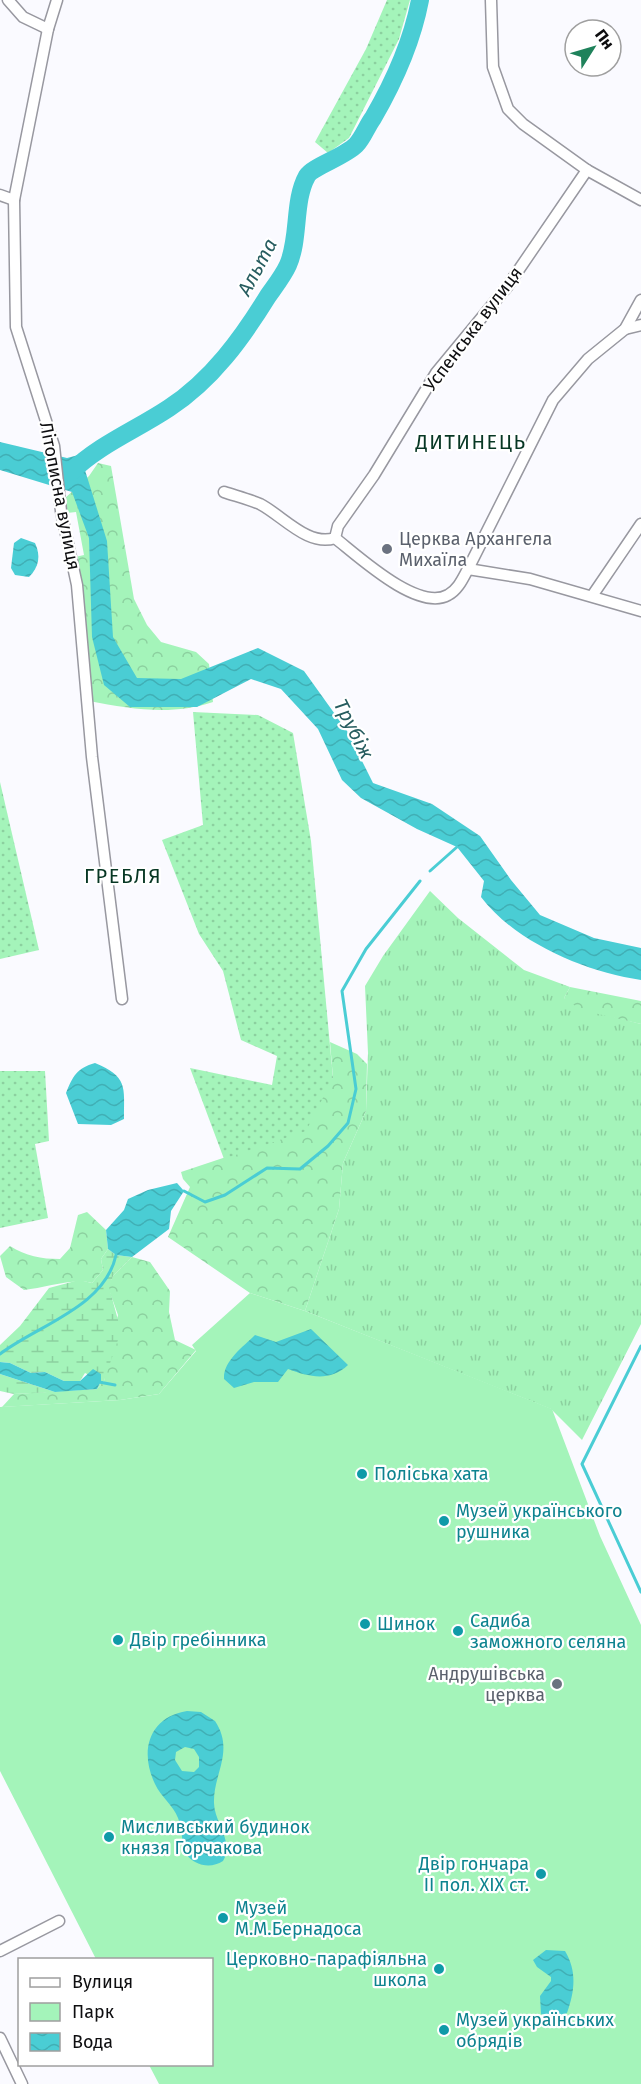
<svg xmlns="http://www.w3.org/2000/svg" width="641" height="2084" font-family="'Fira Sans',sans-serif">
  <defs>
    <pattern id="grass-tufts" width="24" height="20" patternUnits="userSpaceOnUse" patternTransform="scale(1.5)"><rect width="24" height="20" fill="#a4f4ba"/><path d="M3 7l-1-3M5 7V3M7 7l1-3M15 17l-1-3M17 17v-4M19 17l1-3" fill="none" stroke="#8cd09f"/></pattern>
    <pattern id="forest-crowns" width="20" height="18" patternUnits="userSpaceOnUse" patternTransform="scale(1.5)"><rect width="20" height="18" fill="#a4f4ba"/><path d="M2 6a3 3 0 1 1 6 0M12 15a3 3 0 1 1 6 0" fill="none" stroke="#8cd09f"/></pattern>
    <pattern id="wetland-marsh" width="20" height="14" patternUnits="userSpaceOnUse" patternTransform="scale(1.5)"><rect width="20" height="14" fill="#a4f4ba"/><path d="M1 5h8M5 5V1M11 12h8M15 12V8" fill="none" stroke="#8cd09f"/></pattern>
    <pattern id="garden-dots" width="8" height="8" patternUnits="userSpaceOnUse" patternTransform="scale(1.5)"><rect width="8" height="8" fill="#a4f4ba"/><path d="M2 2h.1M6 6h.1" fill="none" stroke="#8cd09f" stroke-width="1.8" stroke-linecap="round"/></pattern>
    <pattern id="water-waves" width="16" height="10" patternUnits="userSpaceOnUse" patternTransform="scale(1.5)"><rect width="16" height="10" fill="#4acdd4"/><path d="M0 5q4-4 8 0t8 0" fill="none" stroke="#40afb5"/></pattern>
  </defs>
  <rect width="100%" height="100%" fill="#fafaff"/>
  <path fill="url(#grass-tufts)" d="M 430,891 L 458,918 L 524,970 L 570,987 L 564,998 L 610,1016 L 641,1024 L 641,1324 L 582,1440 L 551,1409 L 305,1311 L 339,1209 L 343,1163 L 366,1111 L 368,1053 L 365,986 L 383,956 Z"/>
  <g fill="url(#forest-crowns)">
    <path d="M 98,463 L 111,466 L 134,599 L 147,625 L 161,642 L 196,652 L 209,664 L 213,702 C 171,716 132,709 89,701 L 75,557 L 84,555 L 76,512 L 67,513 L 64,499 L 89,476 Z"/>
    <path d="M 570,987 L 641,1001 L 641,1024 L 581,1010 L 564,998 Z"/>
    <path d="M 330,1042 L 357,1054 L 367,1064 L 366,1111 L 343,1163 L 339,1209 L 305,1311 L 250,1293 L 168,1237 L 190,1187 L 183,1179 L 181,1172 L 259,1146 L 333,1078 Z"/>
    <path d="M 87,1212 L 106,1230 L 108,1249 L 101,1259 L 103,1270 L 92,1283 C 73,1278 45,1288 24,1290 L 6,1277 L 0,1256 L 10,1246 C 26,1256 41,1259 60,1259 L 70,1248 L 78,1215 Z"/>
    <path d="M 132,1257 L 150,1262 L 170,1291 L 169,1312 L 175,1340 L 196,1350 L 159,1394 L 120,1400 L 2,1407 L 14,1394 L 97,1389 L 104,1381 L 118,1315 L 108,1287 L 113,1276 Z"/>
  </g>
  <g fill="url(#wetland-marsh)">
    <path d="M 108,1249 L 116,1255 L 132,1257 L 113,1276 L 109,1287 L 121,1331 L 104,1381 L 97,1389 L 101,1381 L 85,1373 L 80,1381 L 64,1381 L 45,1372 L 31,1373 L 10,1363 L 0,1362 L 0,1345 L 20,1326 L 49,1288 L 79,1280 L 92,1283 L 103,1270 L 101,1259 Z"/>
    <path d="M 0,1374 L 55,1392 L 14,1394 L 0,1391 Z"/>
  </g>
  <path fill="#a4f4ba" d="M 250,1293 L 305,1311 L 552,1409 L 600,1536 L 641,1625 L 641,2084 L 159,2084 L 149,2065 L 212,2064 L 212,1960 L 96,1959 L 0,1771 L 0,1407 L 120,1400 L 159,1394 L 196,1351 L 192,1345 Z"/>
  <g fill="url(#garden-dots)">
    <path d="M 387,0 L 410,0 L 399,39 L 349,138 L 328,153 L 315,142 L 366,49 Z"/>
    <path d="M 193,712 L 258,715 L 293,733 L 311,841 L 333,1078 L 306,1131 L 224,1159 L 190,1068 L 272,1085 L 277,1056 L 241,1040 L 223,971 L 199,934 L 162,840 L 203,825 Z"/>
    <path d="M 0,782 L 39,950 L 0,959 Z"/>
    <path d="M 0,1071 L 45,1071 L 49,1141 L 35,1144 L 48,1218 L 0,1228 Z"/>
  </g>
  <g fill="url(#water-waves)" fill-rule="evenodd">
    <path d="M 0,442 L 67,458 L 86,453 L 88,459 L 84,467 L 107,541 L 113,637 L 137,678 L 181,679 L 258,648 L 304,671 L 347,731 L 373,783 L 432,804 L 480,836 L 511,880 L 540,915 L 594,938 L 641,948 L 641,980 C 585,972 515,942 481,897 L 484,881 L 457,847 L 417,829 L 361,798 L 342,780 L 318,729 L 281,689 L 251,679 L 197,707 L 130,707 L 104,685 L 92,637 L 89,538 L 72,492 L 0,470 Z"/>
    <path d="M 21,538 L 35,543 C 41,556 39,567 29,577 L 15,575 L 11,568 L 14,543 Z"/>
    <path d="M 95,1063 C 128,1077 124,1086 124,1119 L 111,1125 L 78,1124 L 66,1093 C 73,1076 77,1068 95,1063 Z"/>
    <path d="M 177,1183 L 184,1191 L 171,1211 L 169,1229 L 132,1257 L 116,1255 L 108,1249 L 106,1230 L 124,1210 L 128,1199 L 148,1190 Z"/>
    <path d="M 311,1329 L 348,1365 C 330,1382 309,1377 288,1369 L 278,1382 L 254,1382 L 234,1388 L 224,1379 C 223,1361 243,1347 255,1335 L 276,1342 Z"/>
    <path d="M 0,1362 L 10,1363 L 31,1373 L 45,1372 L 64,1381 L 80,1381 L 93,1369 L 101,1374 L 101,1381 L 97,1389 L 55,1392 L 0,1374 Z"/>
    <path d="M 187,1711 L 201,1712 L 215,1721 C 235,1751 213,1774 214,1803 C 214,1822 235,1843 223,1861 C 211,1869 195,1866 186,1854 C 181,1843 183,1830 178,1818 C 173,1805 161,1797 155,1784 C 139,1751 149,1717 187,1711 ZM 185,1747 L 194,1749 L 199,1757 L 199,1767 L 194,1772 L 182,1771 L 175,1760 L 176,1752 Z"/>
    <path d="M 546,1950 L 565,1951 C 577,1971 575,1991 567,2013 L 553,2018 L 541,2014 L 540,1996 L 551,1981 L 551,1977 L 537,1967 L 533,1960 Z"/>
  </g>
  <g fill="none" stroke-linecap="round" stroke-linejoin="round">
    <g stroke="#4acdd4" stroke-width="3">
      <path d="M 430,871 L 457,847"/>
      <path d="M 184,1191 L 205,1202 L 225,1195 L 267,1168 L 300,1169 L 328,1146 L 348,1123 L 356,1089 L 342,991 L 366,949 L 420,881"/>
      <path d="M 641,1346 L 582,1464 L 641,1592"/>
      <path d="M 0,1354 C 38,1325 105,1307 116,1255"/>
      <path d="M 99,1382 L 115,1385"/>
    </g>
    <path stroke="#4acdd4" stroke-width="18" d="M 71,472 C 100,444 136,430 169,408 C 212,380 242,338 268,296 C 275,286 283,276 288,265 C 300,238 293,201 307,176 C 312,167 344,157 356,145 C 363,138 367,126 373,118 C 395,80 412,42 420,0"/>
    <defs>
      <g id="minor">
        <path d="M 8,0 L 23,17 L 48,29"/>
        <path d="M 57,0 L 48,29 L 14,200 L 16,327 L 54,446 L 61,511 L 77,585 L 92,757 L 122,999"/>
        <path d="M 491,0 L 493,67 L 508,109 L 523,124 L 587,170 L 641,200"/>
        <path d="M 0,195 L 14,200"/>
        <path d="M 625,329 L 641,325"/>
        <path d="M 224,492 C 236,496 248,499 260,504 C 283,516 308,547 335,538 L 338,526 L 374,475 L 436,373 L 507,287 L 587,170"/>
        <path d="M 335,538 C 358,556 418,612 448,595 C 458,590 463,578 468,569 L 553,400 L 588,359 L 625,329 L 641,300"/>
        <path d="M 468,569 L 530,579 L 641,611"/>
        <path d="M 592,596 L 641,524"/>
        <path d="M 0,1951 L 59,1921"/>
        <path d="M 0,2038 L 22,2084"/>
      </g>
    </defs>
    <use href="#minor" stroke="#9898a0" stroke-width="13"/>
    <use href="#minor" stroke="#fff" stroke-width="10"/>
  </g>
  <g fill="#6b7280" stroke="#fff" stroke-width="2">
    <circle cx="387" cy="549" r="6"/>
    <circle cx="557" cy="1684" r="6"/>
  </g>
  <g fill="#0f9aa8" stroke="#fff" stroke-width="2">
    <circle cx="362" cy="1474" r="6"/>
    <circle cx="444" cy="1521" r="6"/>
    <circle cx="365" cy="1624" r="6"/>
    <circle cx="458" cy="1631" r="6"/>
    <circle cx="118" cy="1640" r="6"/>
    <circle cx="109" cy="1837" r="6"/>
    <circle cx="541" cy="1874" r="6"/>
    <circle cx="223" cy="1918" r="6"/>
    <circle cx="439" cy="1969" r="6"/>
    <circle cx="444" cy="2030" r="6"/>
  </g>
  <g text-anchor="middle" stroke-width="4.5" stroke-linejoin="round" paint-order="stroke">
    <g font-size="18" fill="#0e0e10" stroke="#fff">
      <text transform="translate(473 329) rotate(-53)" y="6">Успенська вулиця</text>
      <text transform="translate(60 496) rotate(79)" y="6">Літописна вулиця</text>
    </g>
    <g font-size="18" fill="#5b616d" stroke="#fff" text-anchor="start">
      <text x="399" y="545">Церква Архангела<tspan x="399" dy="21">Михаїла</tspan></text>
      <text x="545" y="1680" text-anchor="end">Андрушівська<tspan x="545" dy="21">церква</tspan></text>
    </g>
    <g font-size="18" fill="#0d838f" stroke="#fff" text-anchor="start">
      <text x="374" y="1480">Поліська хата</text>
      <text x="456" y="1517">Музей українського<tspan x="456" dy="21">рушника</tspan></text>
      <text x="470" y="1627">Садиба<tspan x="470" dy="21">заможного селяна</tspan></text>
      <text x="377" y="1630">Шинок</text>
      <text x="130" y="1646">Двір гребінника</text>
      <text x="121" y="1833">Мисливський будинок<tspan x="121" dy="21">князя Горчакова</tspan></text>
      <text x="529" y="1870" text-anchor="end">Двір гончара<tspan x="529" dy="21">II пол. XIX ст.</tspan></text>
      <text x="235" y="1914">Музей<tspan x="235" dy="21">М.М.Бернадоса</tspan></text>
      <text x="427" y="1965" text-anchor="end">Церковно-парафіяльна<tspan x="427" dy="21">школа</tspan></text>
      <text x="456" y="2026">Музей українських<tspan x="456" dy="21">обрядів</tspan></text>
    </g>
    <g font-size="20" font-style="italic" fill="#265c5f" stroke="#fff">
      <text transform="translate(257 267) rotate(-62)" y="7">Альта</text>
      <text transform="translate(354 729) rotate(63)" y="7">Трубіж</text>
    </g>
    <g font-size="20" letter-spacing="1.5" fill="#073724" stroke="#fff">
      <text x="471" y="449">ДИТИНЕЦЬ</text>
      <text x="123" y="883">ГРЕБЛЯ</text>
    </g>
  </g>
  <rect x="18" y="1958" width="195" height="108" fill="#ffffff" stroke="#9f9f9f" stroke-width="1.5"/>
  <rect x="30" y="1978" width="30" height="9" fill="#ffffff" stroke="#9f9f9f" stroke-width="1.5"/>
  <text x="72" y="1988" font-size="18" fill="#0e0e10">Вулиця</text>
  <rect x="30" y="2003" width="30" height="18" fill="#a4f4ba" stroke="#9f9f9f" stroke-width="1.5"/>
  <text x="72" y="2018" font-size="18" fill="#0e0e10">Парк</text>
  <rect x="30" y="2033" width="30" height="18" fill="url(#water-waves)" stroke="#9f9f9f" stroke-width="1.5"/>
  <text x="72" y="2048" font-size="18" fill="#0e0e10">Вода</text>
  <g transform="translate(593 48) rotate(53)"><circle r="28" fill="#ffffff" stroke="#9f9f9f" stroke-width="1.5"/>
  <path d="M0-4.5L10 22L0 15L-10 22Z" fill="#1f825b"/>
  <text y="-9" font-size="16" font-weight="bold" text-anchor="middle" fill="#0e0e10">Пн</text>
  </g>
</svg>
